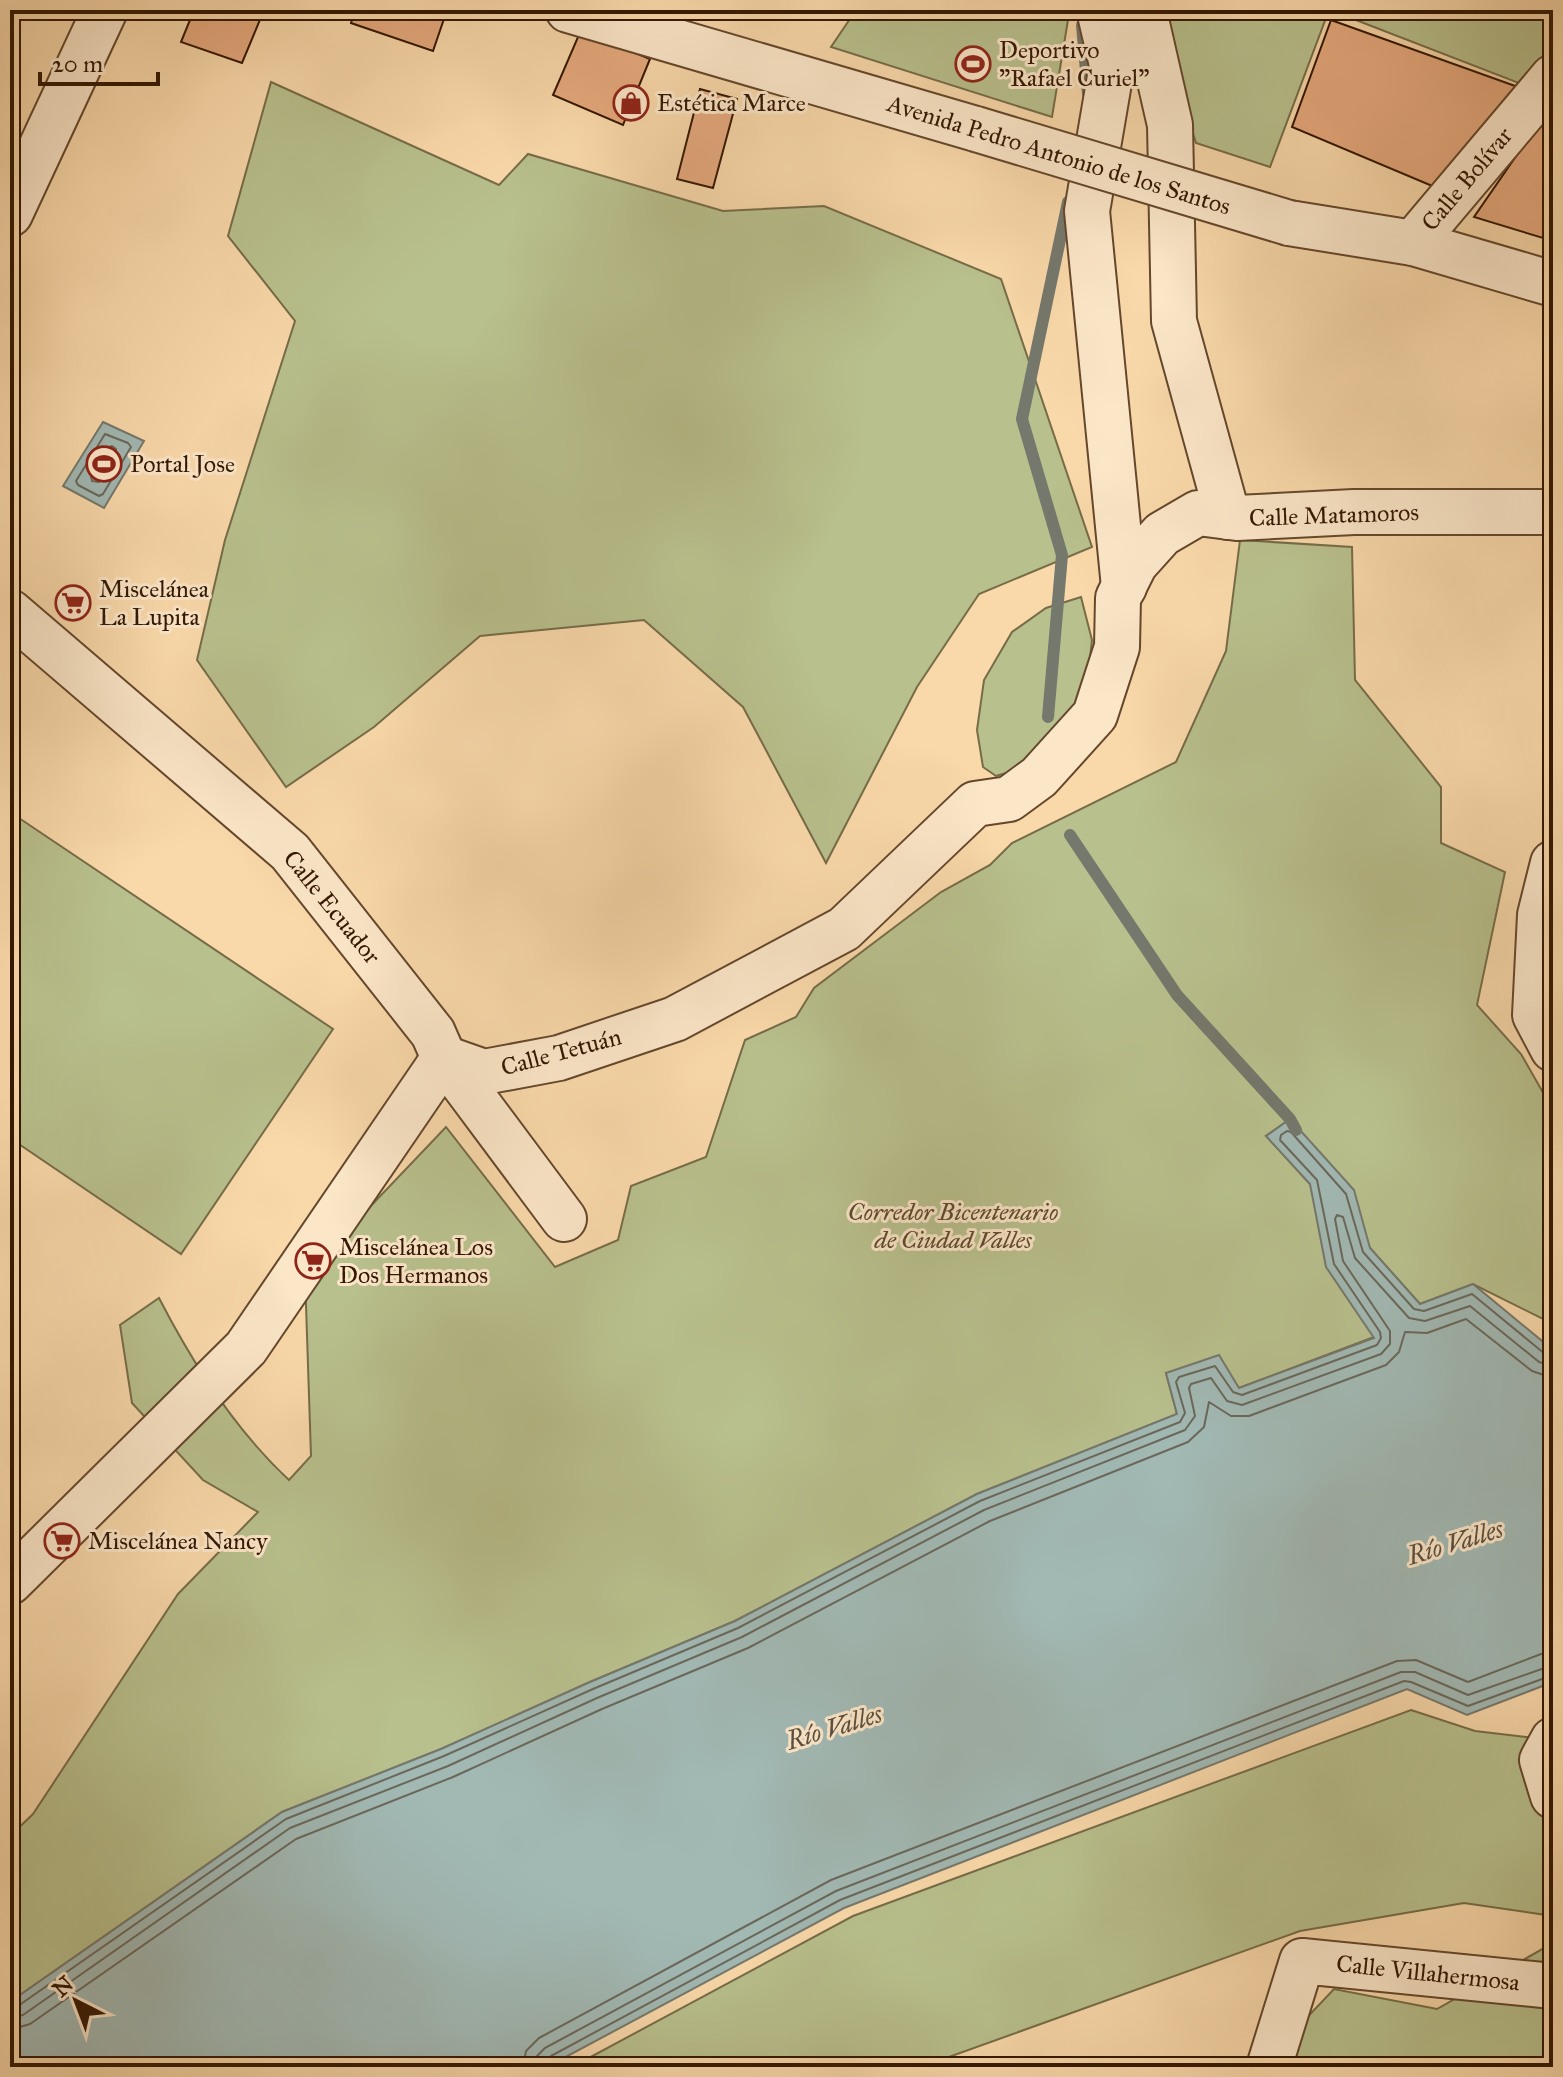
<svg xmlns="http://www.w3.org/2000/svg" width="1563" height="2077" font-family="'IM FELL Great Primer',serif">
  <rect width="100%" height="100%" fill="#f9d8aa"/>
  <filter id="stains"><feTurbulence type="fractalNoise" baseFrequency=".0025" numOctaves="4"/><feColorMatrix values="0 0 0 0 .2 0 0 0 0 .09 0 0 0 0 .02 0 0 0 .5 -.17"/></filter>
  <radialGradient id="worn" r=".72"><stop offset=".6" stop-color="#630" stop-opacity="0"/><stop offset="1" stop-color="#630" stop-opacity=".3"/></radialGradient>
  <g fill="#b8c08d" stroke="#766c48" stroke-width="2">
    <path d="M 856,10 L 1056,10 L 1069,14 L 1052,117 L 831,47 Z"/>
    <path d="M 1144,10 L 1329,10 L 1270,167 L 1196,143 L 1161,32 Z"/>
    <path d="M 1330,10 L 1553,10 L 1553,103 L 1537,90 Z"/>
    <path d="M 271,82 L 499,185 L 528,154 L 723,211 L 824,206 L 1001,279 L 1092,547 L 979,594 L 917,687 L 826,863 L 743,707 L 644,620 L 480,636 L 374,727 L 286,787 L 197,660 L 225,540 L 295,321 L 228,236 Z"/>
    <path d="M 1240,540 L 1352,547 L 1355,680 L 1441,787 L 1441,843 L 1505,872 L 1477,1005 L 1521,1054 L 1553,1110 L 1553,1324 L 1473,1284 L 1420,1304 L 1370,1248 L 1290,1119 L 1266,1136 L 1310,1184 L 1374,1337 L 1239,1388 L 1166,1373 L 1177,1414 L 977,1494 L 735,1621 L 590,1682 L 441,1749 L 282,1812 L 10,2002 L 10,1836 L 33,1814 L 178,1594 L 258,1512 L 203,1480 L 132,1403 L 120,1325 L 159,1298 C 193,1364 234,1429 289,1480 L 311,1456 L 305,1275 L 446,1127 L 555,1267 L 618,1240 L 631,1186 L 706,1157 L 745,1040 L 796,1017 L 814,988 L 941,892 L 990,865 L 1012,843 L 1176,762 L 1226,651 Z"/>
    <path d="M 1081,597 L 1092,640 L 1086,695 L 1027,767 L 996,776 L 983,767 L 977,730 L 984,680 L 1012,632 L 1046,608 Z"/>
    <path d="M 10,812 L 333,1029 L 181,1254 L 10,1138 Z"/>
    <path d="M 1411,1710 L 1475,1731 L 1553,1740 L 1553,1916 L 1464,1903 L 1300,1931 L 921,2067 L 572,2067 L 853,1916 Z"/>
    <path d="M 1553,1943 L 1553,2067 L 1260,2067 L 1334,1989 L 1437,2009 Z"/>
  </g>
  <g fill="#a1b8b3" stroke="#75786c" stroke-width="2">
    <path d="M 103,422 L 144,441 L 104,508 L 63,486 Z"/>
    <path d="M 1290,1119 L 1354,1190 L 1370,1248 L 1420,1304 L 1473,1284 L 1553,1350 L 1553,1682 L 1467,1715 L 1407,1689 L 844,1908 L 547,2067 L 10,2067 L 10,2002 L 282,1812 L 441,1749 L 590,1682 L 735,1621 L 977,1494 L 1177,1414 L 1166,1373 L 1219,1355 L 1239,1388 L 1374,1338 L 1326,1267 L 1310,1184 L 1266,1136 Z"/>
  </g>
  <g fill="none" stroke-linecap="round" stroke-linejoin="round">
    <g stroke="#6a685a" stroke-width="2">
      <path d="M 105,434 L 128,443 L 131,447 L 103,494 L 99,496 L 78,485 L 76,481 Z"/>
      <path d="M 112,446 L 116,449 L 116,453 L 99,482 L 92,481 L 91,476 L 108,448 Z"/>
      <path d="M 10,2008 L 18,2006 L 286,1819 L 444,1756 L 593,1689 L 738,1628 L 980,1501 L 1180,1422 L 1185,1413 L 1176,1382 L 1179,1377 L 1215,1366 L 1233,1392 L 1242,1395 L 1377,1345 L 1381,1338 L 1380,1332 L 1334,1264 L 1317,1180 L 1280,1140 L 1281,1135 L 1287,1131 L 1291,1132 L 1346,1194 L 1363,1252 L 1414,1309 L 1424,1311 L 1472,1294 L 1545,1354 L 1553,1356"/>
      <path d="M 10,2018 L 23,2015 L 290,1828 L 448,1766 L 597,1698 L 742,1637 L 984,1510 L 1185,1430 L 1195,1416 L 1189,1388 L 1191,1384 L 1211,1378 L 1227,1401 L 1242,1405 L 1381,1354 L 1390,1344 L 1390,1331 L 1343,1261 L 1335,1219 L 1337,1215 L 1343,1217 L 1355,1258 L 1409,1318 L 1425,1321 L 1470,1306 L 1539,1362 L 1553,1366"/>
      <path d="M 10,2030 L 30,2024 L 296,1839 L 453,1777 L 602,1709 L 748,1648 L 990,1521 L 1188,1442 L 1204,1427 L 1209,1402 L 1231,1416 L 1249,1416 L 1386,1365 L 1399,1352 L 1405,1332 L 1427,1333 L 1466,1319 L 1532,1371 L 1553,1378"/>
      <path d="M 523,2067 L 526,2051 L 539,2038 L 831,1880 L 1397,1661 L 1416,1660 L 1468,1682 L 1541,1654 L 1553,1653"/>
      <path d="M 535,2067 L 537,2056 L 545,2048 L 836,1891 L 1401,1672 L 1415,1672 L 1468,1695 L 1553,1665"/>
      <path d="M 546,2067 L 551,2056 L 840,1900 L 1404,1681 L 1411,1682 L 1468,1706 L 1553,1675"/>
    </g>
    <g stroke="#75786c" stroke-width="12">
      <path d="M 1082,25 L 1088,94"/>
      <path d="M 1048,717 L 1062,555 L 1022,419 L 1068,202"/>
      <path d="M 1070,835 L 1177,995 L 1290,1119 L 1296,1130"/>
    </g>
  </g>
  <g fill="#e5a97d" stroke="#331702" stroke-width="2">
    <path d="M 194,10 L 264,10 L 242,63 L 181,42 Z"/>
    <path d="M 355,10 L 447,10 L 433,51 L 351,23 Z"/>
    <path d="M 1331,20 L 1518,87 L 1437,188 L 1292,127 Z"/>
    <path d="M 581,30 L 650,59 L 623,125 L 553,95 Z"/>
    <path d="M 700,89 L 737,99 L 713,188 L 677,179 Z"/>
    <path d="M 1541,120 L 1553,128 L 1553,241 L 1474,217 Z"/>
  </g>
  <g fill="none" stroke-linecap="round" stroke-linejoin="round">
    <defs>
      <g id="minor">
        <path d="M 568,10 L 976,129"/>
        <path d="M 1099,10 L 1112,65 L 1087,211 L 1124,587"/>
        <path d="M 1135,10 L 1147,24 L 1170,125 L 1174,321 L 1228,517"/>
        <path d="M 10,214 L 105,10"/>
        <path d="M 1289,223 L 1413,243 L 1553,284"/>
        <path d="M 1413,243 L 1553,77"/>
        <path d="M 10,612 L 290,852 L 433,1033 L 444,1058 L 564,1219"/>
        <path d="M 1553,863 L 1540,915 L 1535,1015 L 1553,1049"/>
        <path d="M 10,1582 L 246,1348 L 444,1058 L 484,1072 L 559,1058 L 675,1019 L 844,929 L 975,804 L 1009,799 L 1039,777 L 1095,715 L 1117,647 L 1118,598 L 1135,564 L 1162,534 L 1198,513 L 1237,518 L 1354,512 L 1553,512"/>
        <path d="M 1553,1740 L 1542,1760 L 1553,1796"/>
        <path d="M 1269,2067 L 1302,1961 L 1553,1986"/>
      </g>
    </defs>
    <use href="#minor" stroke="#64472c" stroke-width="48"/>
    <use href="#minor" stroke="#fbe6c8" stroke-width="44"/>
    <defs>
      <path id="minor-bridge" d="M 976,129 L 1289,223"/>
    </defs>
    <use href="#minor-bridge" stroke="#64472c" stroke-width="48" stroke-linecap="butt"/>
    <use href="#minor-bridge" stroke="#fbe6c8" stroke-width="44"/>
  </g>
  <defs>
    <symbol id="stadium-ring" viewBox="-11 -11 22 22"><circle r="9.5" fill="#fbe6c8" stroke="#8f2418" stroke-width="1.5"/><path d="M0-5a6.5 5 0 1 0 0 10a6.5 5 0 1 0 0-10ZM-3.5-1.8h7v3.6h-7Z" fill="#8f2418"/></symbol>
    <symbol id="shop-ring" viewBox="-11 -11 22 22"><circle r="9.5" fill="#fbe6c8" stroke="#8f2418" stroke-width="1.5"/><path d="M-5-2.5h2.3a2.7 3.5 0 0 1 5.4 0H5L5.5 6h-11ZM-1.5-2.5h3a1.5 2.3 0 0 0-3 0Z" fill="#8f2418"/></symbol>
    <symbol id="supermarket-ring" viewBox="-11 -11 22 22"><circle r="9.5" fill="#fbe6c8" stroke="#8f2418" stroke-width="1.5"/><path d="M-6-5.5h2.5l.6 2H6L4.5 2H-2.5L-4.4-4H-6ZM-1.5 3.2a1.3 1.3 0 1 0 .1 0ZM3 3.2a1.3 1.3 0 1 0 .1 0Z" fill="#8f2418"/></symbol>
  </defs>
  <g fill-rule="evenodd">
    <use href="#stadium-ring" x="953" y="44" width="40" height="40"/>
    <use href="#shop-ring" x="611" y="83" width="40" height="40"/>
    <use href="#stadium-ring" x="84" y="444" width="40" height="40"/>
    <use href="#supermarket-ring" x="53" y="583" width="40" height="40"/>
    <use href="#supermarket-ring" x="293" y="1241" width="40" height="40"/>
    <use href="#supermarket-ring" x="42" y="1521" width="40" height="40"/>
  </g>
  <g text-anchor="middle" stroke-width="6" stroke-linejoin="round" paint-order="stroke">
    <g font-size="24" fill="#331702" stroke="#fbe6c8" text-anchor="start">
      <text x="999" y="58">Deportivo<tspan x="999" dy="28">"Rafael Curiel"</tspan></text>
      <text x="657" y="111">Estética Marce</text>
      <text x="130" y="472">Portal Jose</text>
      <text x="99" y="597">Miscelánea<tspan x="99" dy="28">La Lupita</tspan></text>
      <text x="339" y="1255">Miscelánea Los<tspan x="339" dy="28">Dos Hermanos</tspan></text>
      <text x="88" y="1549">Miscelánea Nancy</text>
    </g>
    <g font-size="24" fill="#331702" stroke="#fbe6c8">
      <text transform="translate(1059 155) rotate(17)" y="8">Avenida Pedro Antonio de los Santos</text>
      <text transform="translate(1467 179) rotate(-50)" y="8">Calle Bolívar</text>
      <text transform="translate(1334 515) rotate(-2)" y="8">Calle Matamoros</text>
      <text transform="translate(332 907) rotate(51)" y="8">Calle Ecuador</text>
      <text transform="translate(561 1052) rotate(-15)" y="8">Calle Tetuán</text>
      <text transform="translate(1428 1973) rotate(6)" y="8">Calle Villahermosa</text>
    </g>
    <g font-size="24" font-style="italic" fill="#5b4a2c" stroke="#fbe6c8">
      <text x="953" y="1220">Corredor Bicentenario<tspan x="953" dy="28">de Ciudad Valles</tspan></text>
    </g>
    <g font-size="26" font-style="italic" fill="#5a4f40" stroke="#fbe6c8">
      <text transform="translate(1455 1542) rotate(-17)" y="9">Río Valles</text>
      <text transform="translate(834 1727) rotate(-17)" y="9">Río Valles</text>
    </g>
  </g>
  <rect width="1563" height="2077" fill="none" stroke="#f9d8aa" stroke-width="40"/>
  <rect x="12" y="12" width="1539" height="2053" fill="none" stroke="#331702" stroke-width="4"/>
  <rect x="20" y="20" width="1523" height="2037" fill="none" stroke="#331702" stroke-width="2"/>
  <g transform="translate(76 2001) rotate(318)" stroke="#fbe6c8" stroke-width="6" paint-order="stroke">
  <path d="M0-6L14 30L0 20L-14 30Z" fill="#331702"/>
  <text y="-12" font-size="22" font-weight="bold" text-anchor="middle" fill="#331702">N</text>
  </g>
  <path d="M40 72v12h118v-12" fill="none" stroke="#331702" stroke-width="4"/>
  <text x="52" y="72" font-size="24" fill="#331702" stroke="#fbe6c8" stroke-width="6" paint-order="stroke">20 m</text>
  <rect width="100%" height="100%" filter="url(#stains)"/>
  <rect width="100%" height="100%" fill="url(#worn)"/>
</svg>
